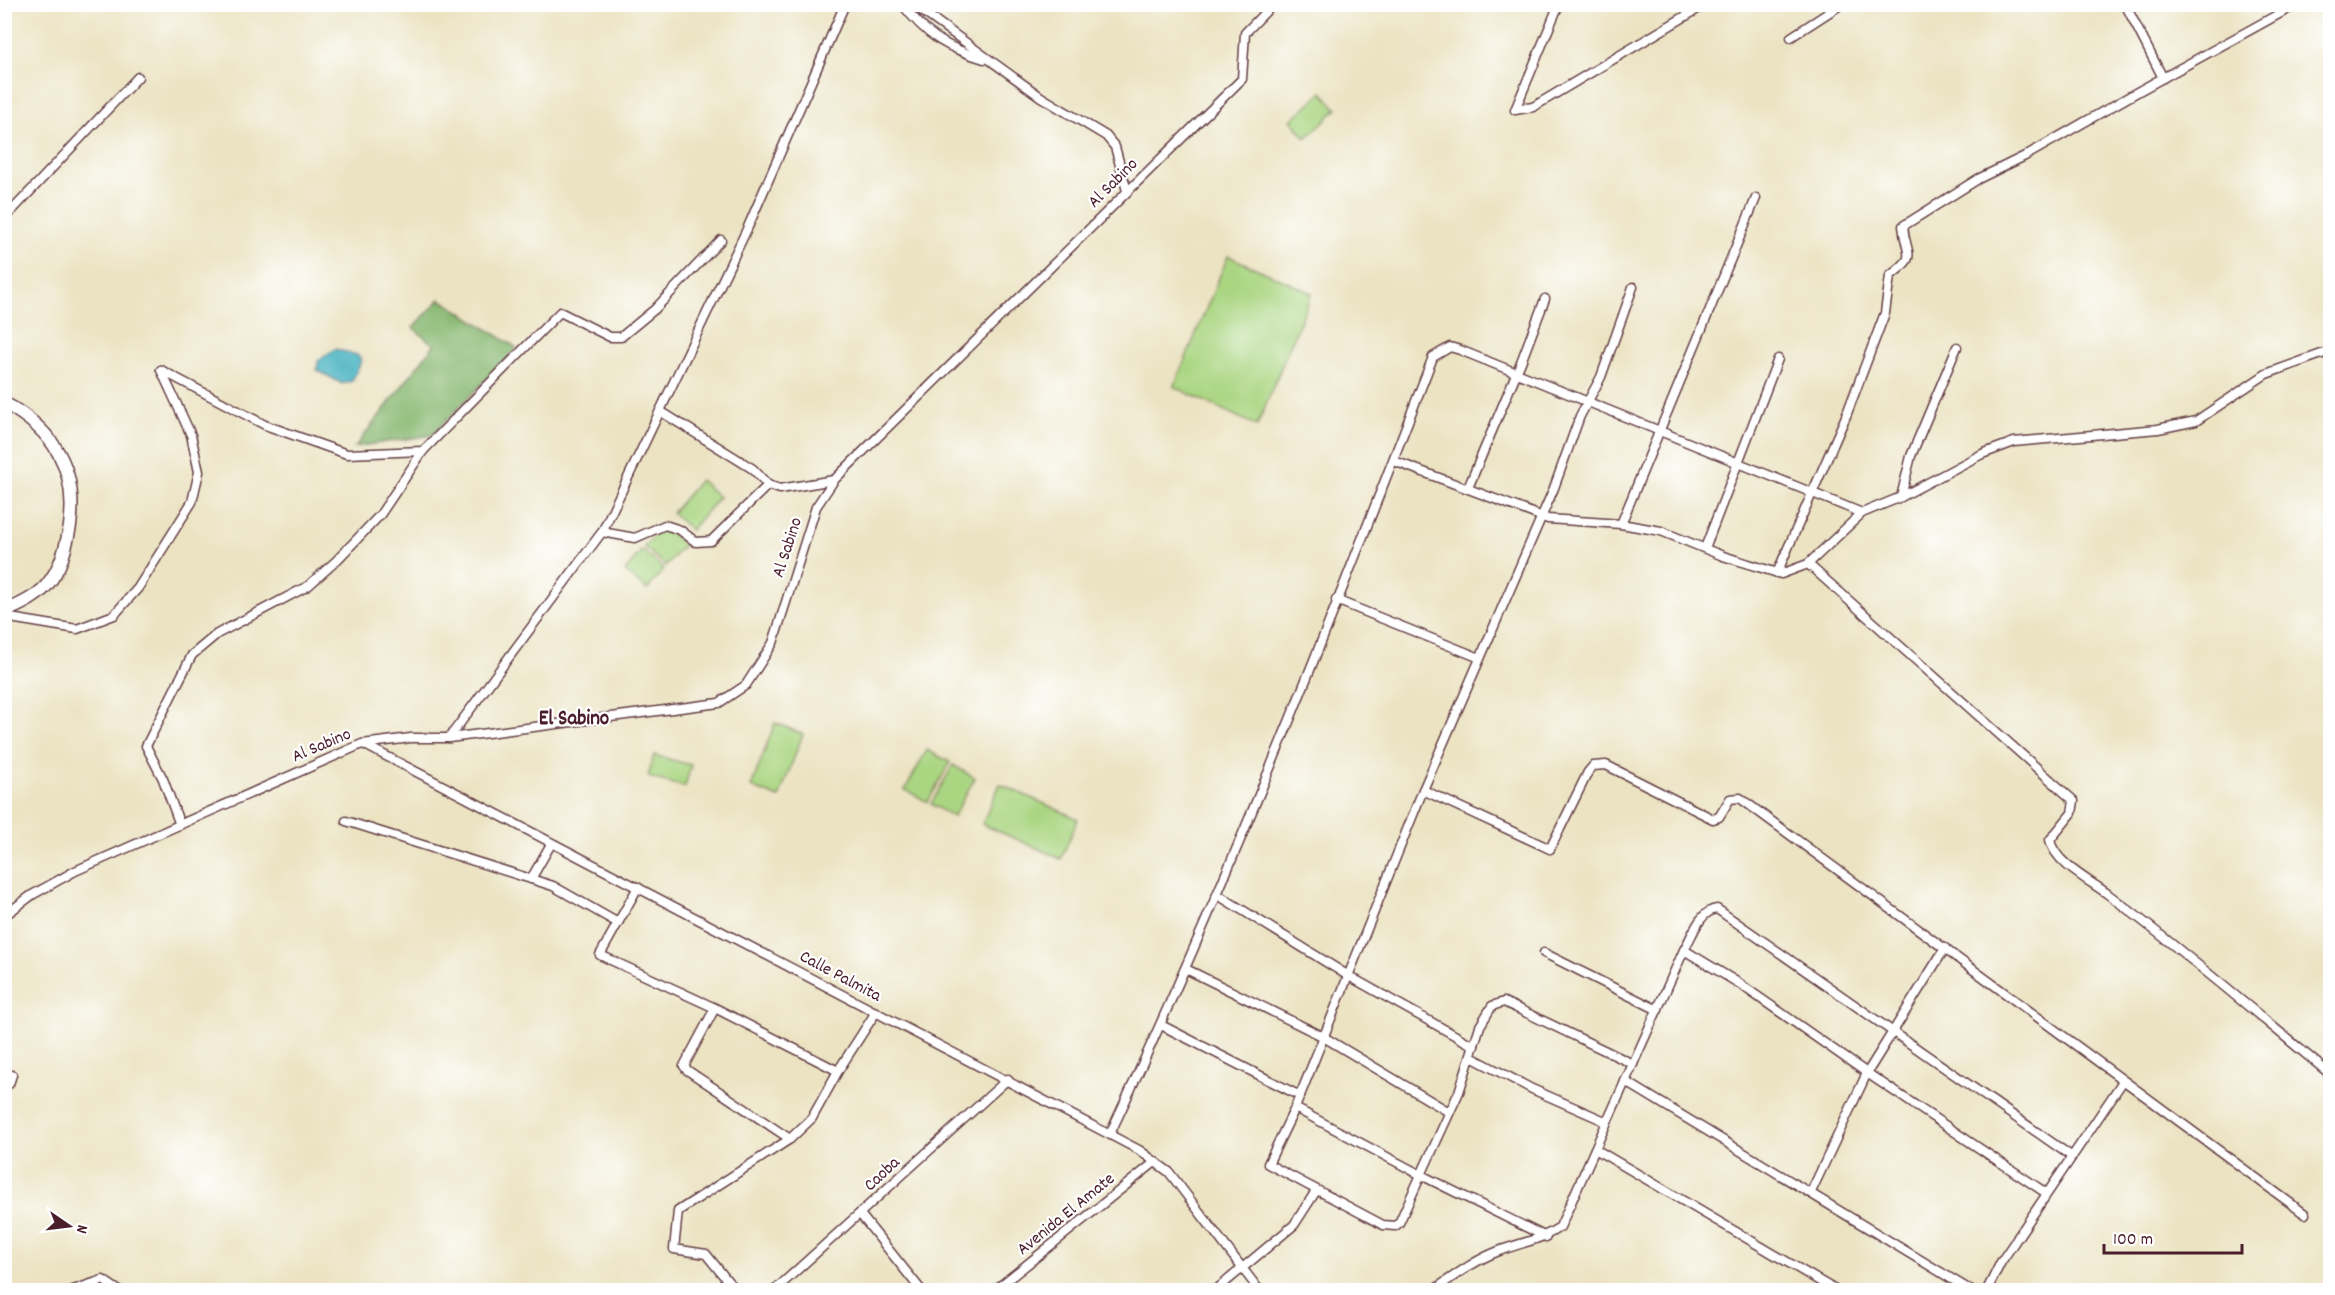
<svg xmlns="http://www.w3.org/2000/svg" width="2335" height="1295" font-family="Dekko,sans-serif">
  <rect width="100%" height="100%" fill="#fff"/>
  <filter id="ink" filterUnits="userSpaceOnUse"><feTurbulence type="fractalNoise" baseFrequency=".0167" numOctaves="2"/><feDisplacementMap in="SourceGraphic" scale="12" xChannelSelector="R" yChannelSelector="G"/><feConvolveMatrix kernelMatrix="1 2 1 2 8 2 1 2 1" color-interpolation-filters="sRGB"/></filter>
  <filter id="wash" filterUnits="userSpaceOnUse"><feTurbulence type="fractalNoise" baseFrequency=".008" numOctaves="4" result="noise"/><feDisplacementMap in="SourceGraphic" scale="24" xChannelSelector="R" yChannelSelector="G"/><feGaussianBlur stdDeviation="1.35" result="paint"/><feColorMatrix in="noise" values="0 0 0 0 0 0 0 0 0 0 0 0 0 0 0 0 0 1.4 0 .05"/><feComposite in="paint" operator="in"/></filter>
  <g filter="url(#wash)">
    <rect width="100%" height="100%" fill="#ebe3c2"/>
    <g fill="#aad682" stroke="#7a7a56" stroke-width="1.5">
      <path d="M 1322,92 L 1337,109 L 1306,138 L 1291,120 Z"/>
      <path d="M 1228,256 L 1312,293 L 1257,426 L 1174,387 Z"/>
      <path d="M 700,480 L 719,497 L 691,530 L 672,513 Z"/>
      <path d="M 662,526 L 684,545 L 666,566 L 644,547 Z"/>
      <path d="M 642,550 L 664,569 L 647,590 L 625,571 Z"/>
      <path d="M 775,723 L 803,734 L 779,798 L 751,787 Z"/>
      <path d="M 927,750 L 950,762 L 928,802 L 905,790 Z"/>
      <path d="M 654,755 L 691,765 L 685,787 L 648,777 Z"/>
      <path d="M 953,765 L 975,778 L 953,817 L 931,804 Z"/>
      <path d="M 1000,784 L 1078,819 L 1061,859 L 982,824 Z"/>
    </g>
    <path fill="#87b770" stroke="#686b4e" stroke-width="1.5" d="M 440,299 L 517,348 L 432,435 L 355,447 L 434,345 L 413,328 Z"/>
    <path fill="#42b0bf" stroke="#466875" stroke-width="1.5" d="M 335,349 L 357,355 L 362,360 L 352,381 L 342,384 L 317,370 L 318,361 Z"/>
  </g>
  <g filter="url(#ink)">
    <g fill="none" stroke-linecap="round" stroke-linejoin="round">
      <defs>
        <g id="street">
          <path d="M 902,4 C 926,35 946,48 984,59"/>
          <path d="M 907,4 L 918,8 L 1041,97 L 1106,136 L 1115,147 L 1127,191"/>
          <path d="M 1559,4 L 1515,110 L 1533,107 L 1706,4"/>
          <path d="M 2125,4 L 2163,78"/>
          <path d="M 1791,37 L 1842,4"/>
          <path d="M 4,219 L 138,77"/>
          <path d="M 161,370 L 265,425 L 347,454 L 423,451"/>
          <path d="M 660,411 L 753,469 L 768,485 L 780,489 L 834,480"/>
          <path d="M 1394,461 L 1548,519 L 1621,524 L 1661,531 L 1723,556 L 1781,574 L 1808,564 L 1862,513 L 1901,497 L 1982,454 L 2014,442 L 2158,429 L 2196,421 L 2266,374 L 2330,351"/>
          <path d="M 1468,488 L 1521,362 L 1545,299"/>
          <path d="M 1901,497 L 1911,456 L 1957,347"/>
          <path d="M 1621,524 L 1756,198"/>
          <path d="M 602,532 L 635,538 L 665,525 L 680,530 L 696,542 L 711,541 L 768,485"/>
          <path d="M 1705,548 L 1778,359"/>
          <path d="M 1808,564 L 2074,801 L 2072,813 L 2050,840 C 2055,864 2091,881 2109,895 C 2185,952 2257,1014 2330,1074"/>
          <path d="M 1777,573 L 1846,416 L 1885,313 L 1890,276 C 1919,254 1906,258 1903,226 L 1978,179 L 2025,156 L 2139,91 L 2297,4"/>
          <path d="M 1336,600 L 1480,658"/>
          <path d="M 4,617 L 77,629 L 114,615 L 138,588 L 192,502 L 199,472 L 191,435 L 161,370"/>
          <path d="M 449,738 L 602,532 L 748,227 L 845,4"/>
          <path d="M 363,744 L 1139,1150 L 1169,1172 L 1259,1290"/>
          <path d="M 1423,790 L 1550,849 L 1588,772 L 1593,766 L 1606,765 L 1713,819 L 1719,817 L 1730,799 L 1740,798 L 2305,1214"/>
          <path d="M 346,821 L 531,879 L 551,844"/>
          <path d="M 180,825 L 163,779 L 146,746 L 192,655 L 217,634 L 308,586 L 336,561 L 380,515 L 423,451 L 560,312 L 610,337 L 621,337 L 655,309 L 721,240"/>
          <path d="M 531,879 L 553,886 L 618,923"/>
          <path d="M 638,887 L 600,955 L 715,1008 L 838,1071"/>
          <path d="M 1218,895 L 1347,975 L 1474,1046"/>
          <path d="M 4,916 L 32,895 L 75,871 L 362,744 L 411,738 L 449,738 L 719,703 L 746,685 L 773,643 L 816,507 L 834,480 L 1242,79 L 1245,33 L 1273,4"/>
          <path d="M 1684,950 L 1740,984 L 1867,1073 L 2046,1193"/>
          <path d="M 1544,953 L 1658,1010"/>
          <path d="M 1186,969 L 1322,1036 L 1449,1112"/>
          <path d="M 715,1008 L 684,1066 L 687,1070 L 790,1139"/>
          <path d="M 1161,1025 L 1300,1096"/>
          <path d="M 1471,1057 L 1532,1089 L 1607,1122"/>
          <path d="M 1633,1064 L 1504,1002 L 1492,1006 L 1480,1026 L 1459,1092 L 1399,1223 L 1395,1226 L 1383,1225 L 1268,1164 L 1295,1108 L 1423,790 L 1554,488 L 1580,416 L 1601,377 L 1633,287"/>
          <path d="M 1625,1081 L 1970,1290"/>
          <path d="M 4,1086 L 9,1084 L 12,1075"/>
          <path d="M 1295,1108 L 1421,1175 L 1546,1237"/>
          <path d="M 1110,1134 C 1229,880 1332,618 1433,357 L 1450,347 L 1460,350 L 1862,513"/>
          <path d="M 1595,1149 L 1835,1290"/>
          <path d="M 1811,1192 L 1867,1073 L 1945,948"/>
          <path d="M 860,1214 L 921,1290"/>
          <path d="M 73,1290 L 103,1280 L 118,1290"/>
          <path d="M 735,1290 L 706,1254 L 674,1249 L 678,1211 L 790,1139 L 812,1118 L 838,1071 L 876,1012"/>
          <path d="M 775,1290 L 1008,1079"/>
          <path d="M 995,1290 L 1155,1162"/>
          <path d="M 1216,1290 L 1294,1225 L 1316,1191"/>
          <path d="M 1434,1290 C 1454,1276 1475,1260 1499,1251 C 1520,1243 1541,1240 1560,1227 L 1684,950 C 1692,937 1699,911 1717,909 L 2071,1156"/>
          <path d="M 1987,1290 L 2001,1262 L 2123,1081"/>
        </g>
        <path id="secondary" d="M 4,403 C 54,430 78,469 70,526 C 66,548 61,568 47,585 C 36,598 19,605 4,612"/>
      </defs>
      <use href="#street" stroke="#623c42" stroke-width="11"/>
      <use href="#secondary" stroke="#623c42" stroke-width="15"/>
      <use href="#street" stroke="#fff" stroke-width="8"/>
      <use href="#secondary" stroke="#fff" stroke-width="12"/>
    </g>
  </g>
  <g text-anchor="middle" stroke-width="4.5" stroke-linejoin="round" paint-order="stroke">
    <g font-size="18" fill="#4a1f2b" stroke="#fff">
      <text transform="translate(1112 182) rotate(-45)" y="6">Al Sabino</text>
      <text transform="translate(786 547) rotate(-72)" y="6">Al Sabino</text>
      <text transform="translate(321 744) rotate(-23)" y="6">Al Sabino</text>
      <text transform="translate(841 975) rotate(28)" y="6">Calle Palmita</text>
      <text transform="translate(881 1173) rotate(-43)" y="6">Caoba</text>
      <text transform="translate(1065 1213) rotate(-39)" y="6">Avenida El Amate</text>
    </g>
    <g font-size="21" font-weight="bold" fill="#4a1f2b" stroke="#fff">
      <text x="574" y="724">El Sabino</text>
    </g>
  </g>
  <rect width="2335" height="1295" fill="none" stroke="#fff" stroke-width="24"/>
  <g transform="translate(69 1226) rotate(104)" stroke="#ffffff" stroke-width="4.5" paint-order="stroke">
  <path d="M0-4.5L10 22L0 15L-10 22Z" fill="#4a1f2b"/>
  <text y="-9" font-size="16" font-weight="bold" text-anchor="middle" fill="#4a1f2b">N</text>
  </g>
  <path d="M2104 1244v9h138v-9" fill="none" stroke="#4a1f2b" stroke-width="3"/>
  <text x="2113" y="1244" font-size="18" fill="#4a1f2b" stroke="#ffffff" stroke-width="4.5" paint-order="stroke">100 m</text>
</svg>
